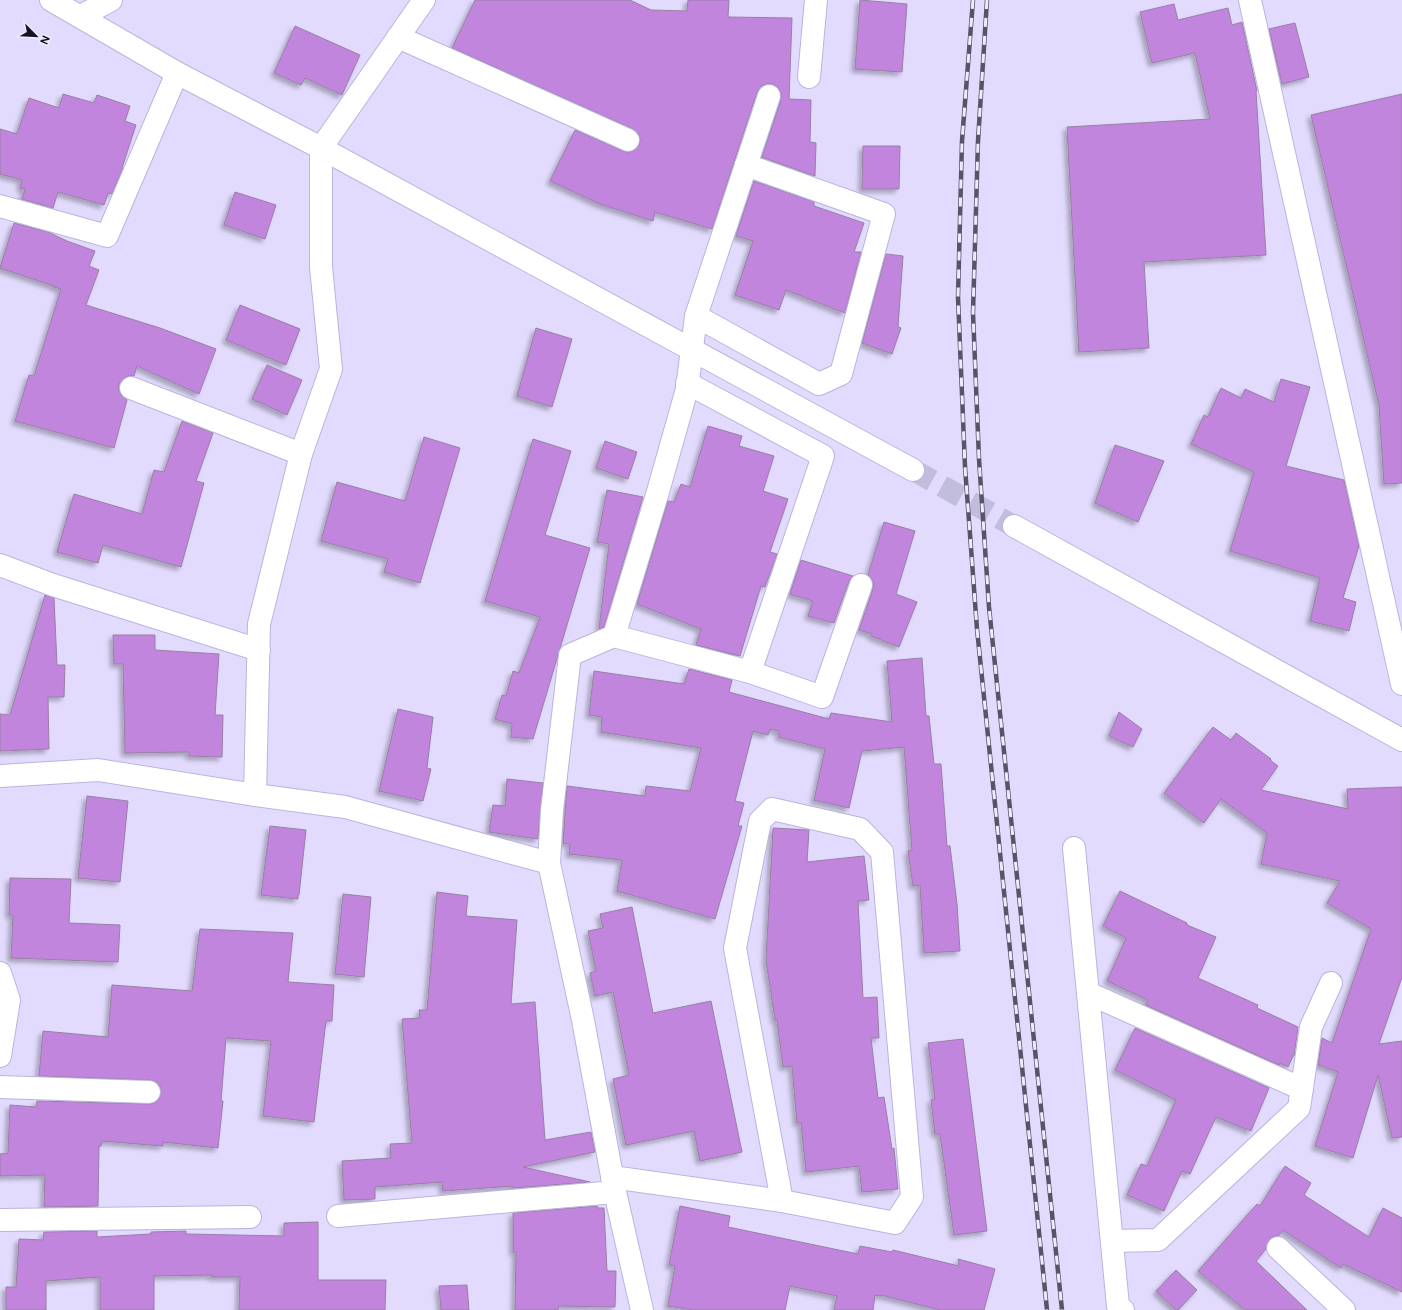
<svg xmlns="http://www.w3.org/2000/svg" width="1402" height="1310" font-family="Figtree,sans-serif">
  <defs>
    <filter id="shadow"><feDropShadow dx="-3.5" dy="3.5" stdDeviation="2" flood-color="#0004"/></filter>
  </defs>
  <rect width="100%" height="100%" fill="#e2dbfe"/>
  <g fill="#c185de" stroke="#987fa4" filter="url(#shadow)">
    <path d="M 475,0 L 630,0 L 651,10 L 687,11 L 688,0 L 729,0 L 728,17 L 792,18 L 789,99 L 811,100 L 810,142 L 816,143 L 815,176 L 762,157 L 781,100 L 781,93 L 778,87 L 773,84 L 767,84 L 761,86 L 757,92 L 712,229 L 655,212 L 653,221 L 600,204 L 550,181 L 575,130 L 623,151 L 629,152 L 635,150 L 639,145 L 640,139 L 638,133 L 633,129 L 452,48 Z"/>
    <path d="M 860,0 L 907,4 L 902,72 L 855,69 Z"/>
    <path d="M 1174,4 L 1178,20 L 1228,8 L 1232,25 L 1242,22 L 1257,91 L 1256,91 L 1266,255 L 1144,262 L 1149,348 L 1079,352 L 1067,127 L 1210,119 L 1195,53 L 1152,63 L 1140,12 Z"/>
    <path d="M 1295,23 L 1309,77 L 1282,84 L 1269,29 Z"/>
    <path d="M 295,26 L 360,55 L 342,95 L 305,78 L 301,85 L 274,73 Z"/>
    <path d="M 63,94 L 94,103 L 97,95 L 130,106 L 125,121 L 136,125 L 122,168 L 123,168 L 112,194 L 108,193 L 104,205 L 58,192 L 53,208 L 22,199 L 25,189 L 20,188 L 22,180 L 0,174 L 0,129 L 17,134 L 29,98 L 59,108 Z"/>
    <path d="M 1402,94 L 1402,483 L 1384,484 L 1379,405 L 1311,115 Z"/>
    <path d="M 863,146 L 900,146 L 899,189 L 862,189 Z"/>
    <path d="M 754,181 L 814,202 L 814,206 L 864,223 L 854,252 L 861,252 L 845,313 L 786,290 L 779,310 L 735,295 L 753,241 L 736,236 Z"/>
    <path d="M 235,192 L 276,205 L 265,239 L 224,225 Z"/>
    <path d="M 14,223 L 48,232 L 67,241 L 95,251 L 89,266 L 99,270 L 86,305 L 160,328 L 216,349 L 199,394 L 137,366 L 134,376 L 129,376 L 124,378 L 119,384 L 119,390 L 121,395 L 127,400 L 114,448 L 15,421 L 29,375 L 34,376 L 61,289 L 54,287 L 54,286 L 0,268 Z"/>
    <path d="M 886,254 L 903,256 L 898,327 L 901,328 L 892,354 L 862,343 Z"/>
    <path d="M 240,305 L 300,329 L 286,365 L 226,340 Z"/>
    <path d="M 536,328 L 572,339 L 552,407 L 517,396 Z"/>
    <path d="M 267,365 L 302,380 L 287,415 L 252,399 Z"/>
    <path d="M 1281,379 L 1310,387 L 1286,466 L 1344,480 L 1359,546 L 1343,598 L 1356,602 L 1349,631 L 1310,621 L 1320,578 L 1230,551 L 1254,472 L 1191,444 L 1204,415 L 1208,417 L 1221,388 L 1241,398 L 1245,389 L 1274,402 Z"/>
    <path d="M 182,421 L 213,433 L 196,481 L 204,483 L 181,567 L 103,545 L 98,563 L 57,552 L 74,494 L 142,514 L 154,470 L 164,472 Z"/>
    <path d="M 708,426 L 742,436 L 739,446 L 774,456 L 763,491 L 788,499 L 770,552 L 777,554 L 765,587 L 761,586 L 740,656 L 696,645 L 701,629 L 637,604 L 668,501 L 674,502 L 681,484 L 690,487 Z"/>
    <path d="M 424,437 L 460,448 L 420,583 L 384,572 L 388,559 L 321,541 L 337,482 L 405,501 Z"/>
    <path d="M 533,439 L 571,451 L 545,535 L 590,548 L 533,739 L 511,737 L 512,724 L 495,719 L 502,695 L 506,696 L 513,671 L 519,673 L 540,617 L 485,601 Z"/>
    <path d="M 605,441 L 637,452 L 628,479 L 596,468 Z"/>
    <path d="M 1115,445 L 1164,461 L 1138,522 L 1095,503 Z"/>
    <path d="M 607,490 L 643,497 L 604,627 L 599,629 L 609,544 L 597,542 Z"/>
    <path d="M 884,522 L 915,531 L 896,594 L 917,602 L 899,647 L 871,636 L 872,634 L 859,630 L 873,589 L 873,582 L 868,575 Z"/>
    <path d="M 801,560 L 853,576 L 849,581 L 834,623 L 808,616 L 813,601 L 790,594 Z"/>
    <path d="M 45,595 L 54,598 L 57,665 L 65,665 L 64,697 L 48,697 L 49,749 L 0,751 L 0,714 L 10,715 Z"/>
    <path d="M 113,635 L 155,635 L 155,650 L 219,654 L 215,715 L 223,715 L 222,757 L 189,756 L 189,752 L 125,753 L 123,664 L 114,664 Z"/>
    <path d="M 922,658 L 926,716 L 929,716 L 934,764 L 941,764 L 947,846 L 950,846 L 957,904 L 960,951 L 924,953 L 920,885 L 913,886 L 908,851 L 912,850 L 904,747 L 862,751 L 849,808 L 814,800 L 825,749 L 779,737 L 779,731 L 770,729 L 768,735 L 753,731 L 735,801 L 744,803 L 738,826 L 742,826 L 715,919 L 617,891 L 622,860 L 569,854 L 570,844 L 563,843 L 567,786 L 645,796 L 646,786 L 690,791 L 701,748 L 601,732 L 602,717 L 589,715 L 594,671 L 684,684 L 689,669 L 732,680 L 729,692 L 829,719 L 831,713 L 892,722 L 887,661 Z"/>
    <path d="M 398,709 L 433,717 L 427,768 L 431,769 L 423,801 L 379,791 Z"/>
    <path d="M 1119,712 L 1142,729 L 1133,747 L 1109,736 Z"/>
    <path d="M 1213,727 L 1231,740 L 1236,733 L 1271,759 L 1270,760 L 1278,766 L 1261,790 L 1348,809 L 1347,789 L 1402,787 L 1402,977 L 1379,1044 L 1402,1041 L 1402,1137 L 1392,1138 L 1378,1075 L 1353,1158 L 1315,1146 L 1338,1072 L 1318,1065 L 1322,1038 L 1332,1043 L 1371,929 L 1327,903 L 1340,881 L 1261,864 L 1267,833 L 1221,799 L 1204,823 L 1164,793 Z"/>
    <path d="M 507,779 L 543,783 L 538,839 L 489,832 L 493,805 L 505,806 Z"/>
    <path d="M 87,796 L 128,801 L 120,882 L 78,878 Z"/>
    <path d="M 270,826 L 306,830 L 299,895 L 298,895 L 298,899 L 261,895 Z"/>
    <path d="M 773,828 L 809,830 L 807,862 L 864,856 L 869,900 L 858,901 L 863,998 L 877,997 L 879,1038 L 871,1038 L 878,1098 L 884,1097 L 892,1149 L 894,1148 L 898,1189 L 862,1192 L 859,1166 L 806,1172 L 801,1123 L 797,1123 L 792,1066 L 783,1067 L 777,1020 L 775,1020 L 766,960 Z"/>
    <path d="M 10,878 L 71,879 L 69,923 L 120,925 L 118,962 L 11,958 L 13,915 L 9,915 Z"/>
    <path d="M 1120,891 L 1187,923 L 1187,925 L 1216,937 L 1198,978 L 1258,1005 L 1257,1008 L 1298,1027 L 1294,1056 L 1293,1056 L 1288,1067 L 1280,1063 L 1279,1065 L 1146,1005 L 1148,1000 L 1107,981 L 1126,938 L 1103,926 Z"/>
    <path d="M 437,892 L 468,896 L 466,916 L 517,920 L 511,1004 L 535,1002 L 545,1140 L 591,1132 L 595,1152 L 523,1167 L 590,1182 L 513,1188 L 513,1186 L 443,1191 L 442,1182 L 375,1187 L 375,1199 L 344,1200 L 342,1161 L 391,1158 L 390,1144 L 412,1143 L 402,1019 L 420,1018 L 419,1010 L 427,1010 Z"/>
    <path d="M 343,894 L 371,897 L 364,977 L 335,974 Z"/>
    <path d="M 632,907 L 653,1013 L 711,1001 L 742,1152 L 700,1161 L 694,1131 L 626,1145 L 613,1079 L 629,1075 L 613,992 L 595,996 L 590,973 L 596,971 L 588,931 L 603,928 L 600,914 Z"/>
    <path d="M 200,929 L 293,933 L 288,982 L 334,985 L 332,1021 L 326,1021 L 314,1122 L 263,1116 L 271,1041 L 226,1038 L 221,1101 L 223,1101 L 218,1148 L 163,1142 L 163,1146 L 102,1141 L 101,1146 L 99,1146 L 98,1206 L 44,1207 L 45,1175 L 0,1176 L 0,1154 L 8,1153 L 10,1105 L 36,1107 L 37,1101 L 149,1104 L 155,1103 L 159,1099 L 161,1092 L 160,1086 L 156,1082 L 149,1080 L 39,1076 L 43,1031 L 108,1037 L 112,985 L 192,991 Z"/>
    <path d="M 1135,1028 L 1269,1088 L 1251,1131 L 1216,1117 L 1190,1174 L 1182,1171 L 1164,1211 L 1127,1195 L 1141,1164 L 1147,1166 L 1176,1100 L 1115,1070 Z"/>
    <path d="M 963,1039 L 987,1231 L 954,1235 L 940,1134 L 935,1134 L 931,1100 L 935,1099 L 928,1043 Z"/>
    <path d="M 1285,1166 L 1311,1183 L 1304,1195 L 1369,1237 L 1383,1208 L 1402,1218 L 1402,1292 L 1343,1264 L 1341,1268 L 1283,1230 L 1278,1236 L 1274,1236 L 1269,1240 L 1266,1245 L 1266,1249 L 1256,1261 L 1307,1310 L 1245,1310 L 1198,1271 L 1257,1204 L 1260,1206 Z"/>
    <path d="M 597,1206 L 598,1208 L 604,1208 L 607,1271 L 616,1271 L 615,1307 L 559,1306 L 558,1310 L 515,1310 L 516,1252 L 513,1252 L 513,1213 Z"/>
    <path d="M 680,1206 L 730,1216 L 728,1227 L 858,1254 L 860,1246 L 892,1252 L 893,1250 L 959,1266 L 958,1259 L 995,1269 L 984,1310 L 940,1310 L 881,1295 L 880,1296 L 875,1295 L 873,1310 L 834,1310 L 837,1296 L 790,1286 L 785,1310 L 693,1310 L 668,1306 L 675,1266 L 669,1265 Z"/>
    <path d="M 318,1222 L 318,1280 L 386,1280 L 385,1310 L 239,1310 L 240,1277 L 212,1277 L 212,1275 L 154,1276 L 154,1310 L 100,1310 L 100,1277 L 46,1281 L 46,1310 L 6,1310 L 6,1287 L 16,1287 L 19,1239 L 43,1240 L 44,1232 L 97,1231 L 97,1237 L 151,1234 L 151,1232 L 186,1231 L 186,1234 L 284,1236 L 284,1223 Z"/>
    <path d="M 1176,1270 L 1197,1290 L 1178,1310 L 1176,1310 L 1156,1291 Z"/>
    <path d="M 467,1285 L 469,1310 L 441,1310 L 439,1286 Z"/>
  </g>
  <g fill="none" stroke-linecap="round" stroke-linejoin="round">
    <path stroke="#c3bddd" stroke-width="22" stroke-dasharray="22 11" stroke-linecap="butt" d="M 913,470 L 1014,526"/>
    <defs>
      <g id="minor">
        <path d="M 1250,0 L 1402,684"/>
        <path d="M 81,16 L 111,0"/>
        <path d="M 398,37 L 628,140"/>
        <path d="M 809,77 L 816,0"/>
        <path d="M 0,206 L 107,236 L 177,73"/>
        <path d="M 696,316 L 819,384 L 841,374 L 884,214 L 746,165"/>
        <path d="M 131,388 L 301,454"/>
        <path d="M 0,565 L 53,585 L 259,650"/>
        <path d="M 614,636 L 657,495 L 687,389 L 696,316 L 769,96"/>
        <path d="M 750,672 L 822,697 L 861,585"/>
        <path d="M 0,776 L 98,770 L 255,795 L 345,807 L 549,863"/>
        <path d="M 255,795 L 259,624 L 301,454 L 331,369 L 321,267 L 321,148 L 424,0"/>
        <path d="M 1074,848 L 1118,1306 L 1123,1310"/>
        <path d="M 0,973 L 9,1000 L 0,1056"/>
        <path d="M 1088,993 L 1302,1089"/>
        <path d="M 0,1087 L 149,1092"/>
        <path d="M 612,1177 L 782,1201 L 895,1223 L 912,1197 L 882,852 L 860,829 L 772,809 L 760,821 L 735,948 L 782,1201"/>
        <path d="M 338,1216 L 615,1192"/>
        <path d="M 0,1220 L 250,1217"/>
        <path d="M 1112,1241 L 1158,1240 L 1299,1108 L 1311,1027 L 1331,983"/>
        <path d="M 1278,1248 L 1344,1310"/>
        <path d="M 642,1310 L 615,1192 L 583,1020 L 549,863 L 552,810 L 570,655 L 614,636 L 750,672 L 823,456 L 687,383"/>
      </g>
      <g id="tertiary">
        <path d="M 51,0 L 177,73 L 321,148 L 913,470"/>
        <path d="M 1014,526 L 1402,740"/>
      </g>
    </defs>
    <use href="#minor" stroke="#bcb3dd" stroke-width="24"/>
    <use href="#tertiary" stroke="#bcb3dd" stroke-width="24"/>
    <use href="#minor" stroke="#fff" stroke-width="22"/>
    <use href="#tertiary" stroke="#fff" stroke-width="22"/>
    <defs>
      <g id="rail">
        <path d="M 973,0 L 962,141 L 958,297 L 965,467 L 977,629 L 1047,1310"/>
        <path d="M 987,0 L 978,141 L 973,313 L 979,459 L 989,607 L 1062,1310"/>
      </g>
    </defs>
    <use href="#rail" stroke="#585369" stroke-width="4.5"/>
    <use href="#rail" stroke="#eeebfd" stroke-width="3" stroke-dasharray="9" stroke-linecap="butt"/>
  </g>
  <g transform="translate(36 36) rotate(114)" stroke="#eeebfd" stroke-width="3" paint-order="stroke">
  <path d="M0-3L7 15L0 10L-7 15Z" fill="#151221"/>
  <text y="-6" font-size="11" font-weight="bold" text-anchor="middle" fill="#151221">N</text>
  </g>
</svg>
